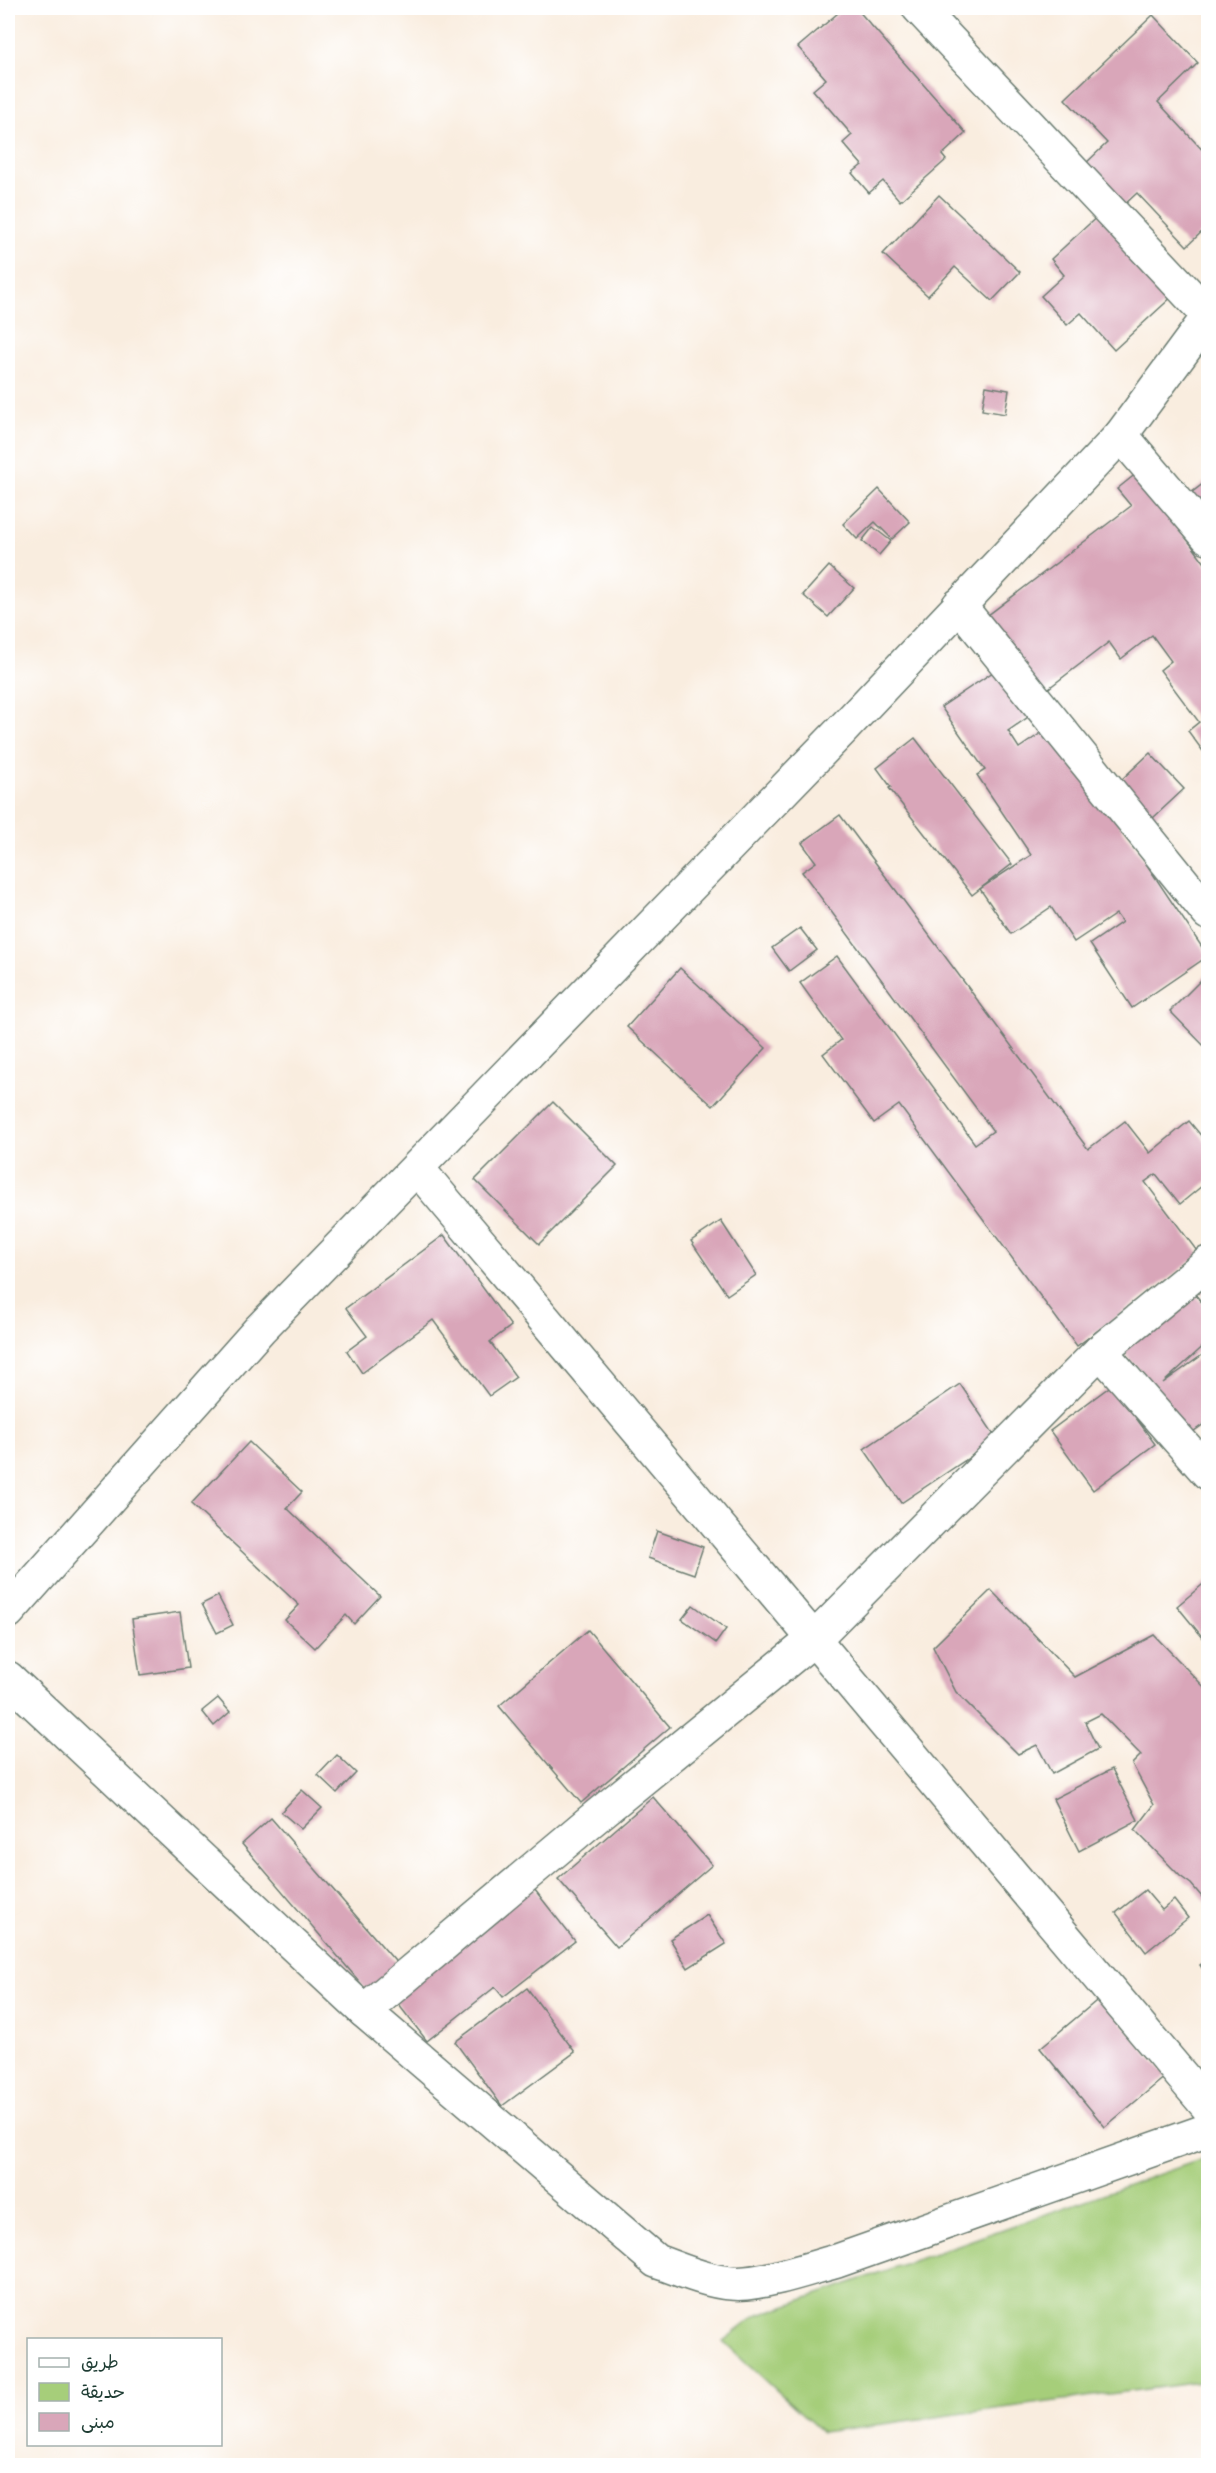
<svg xmlns="http://www.w3.org/2000/svg" width="1216" height="2473" font-family="'Balsamiq Sans','Playpen Sans Arabic',sans-serif">
  <rect width="100%" height="100%" fill="#fff"/>
  <filter id="ink" filterUnits="userSpaceOnUse"><feTurbulence type="fractalNoise" baseFrequency=".0167" numOctaves="2"/><feDisplacementMap in="SourceGraphic" scale="12" xChannelSelector="R" yChannelSelector="G"/><feConvolveMatrix kernelMatrix="1 2 1 2 8 2 1 2 1" color-interpolation-filters="sRGB"/></filter>
  <filter id="wash" filterUnits="userSpaceOnUse"><feTurbulence type="fractalNoise" baseFrequency=".008" numOctaves="4" result="noise"/><feDisplacementMap in="SourceGraphic" scale="24" xChannelSelector="R" yChannelSelector="G"/><feGaussianBlur stdDeviation="1.35" result="paint"/><feColorMatrix in="noise" values="0 0 0 0 0 0 0 0 0 0 0 0 0 0 0 0 0 1.4 0 .05"/><feComposite in="paint" operator="in"/></filter>
  <g filter="url(#wash)">
    <rect width="100%" height="100%" fill="#f9eddf"/>
    <path fill="#a6ce7a" stroke="#628657" stroke-width="1.5" d="M 1208,2157 L 1208,2381 L 822,2432 L 723,2341 L 756,2316 Z"/>
    <g id="blocks">
      <g fill="#d9a6b9">
        <path d="M 844,8 L 856,8 L 966,133 L 942,155 L 946,160 L 900,201 L 883,181 L 869,193 L 852,173 L 862,165 L 843,143 L 852,135 L 813,90 L 826,79 L 798,47 Z"/>
        <path d="M 1153,15 L 1198,63 L 1158,102 L 1208,156 L 1208,226 L 1187,246 L 1137,193 L 1123,206 L 1084,165 L 1107,143 L 1065,99 Z"/>
        <path d="M 939,195 L 1020,272 L 992,301 L 955,267 L 928,296 L 883,254 Z"/>
        <path d="M 1101,213 L 1175,294 L 1114,350 L 1081,313 L 1067,325 L 1041,296 L 1064,275 L 1051,259 Z"/>
        <path d="M 986,386 L 1009,390 L 1005,414 L 982,410 Z"/>
        <path d="M 1137,473 L 1208,567 L 1208,758 L 1188,731 L 1199,722 L 1160,670 L 1171,661 L 1152,635 L 1121,659 L 1109,642 L 1041,694 L 983,619 L 1131,506 L 1117,489 Z"/>
        <path d="M 1208,480 L 1208,517 L 1191,493 Z"/>
        <path d="M 879,489 L 910,522 L 892,539 L 875,522 L 857,539 L 843,524 Z"/>
        <path d="M 873,527 L 891,541 L 879,555 L 862,541 Z"/>
        <path d="M 829,566 L 854,588 L 828,617 L 803,595 Z"/>
        <path d="M 999,668 L 1031,715 L 1008,731 L 1019,748 L 1053,725 L 1208,956 L 1132,1008 L 1090,944 L 1122,922 L 1116,914 L 1074,942 L 1051,907 L 1011,934 L 980,889 L 1031,855 L 977,775 L 985,770 L 941,707 Z"/>
        <path d="M 915,738 L 1012,864 L 972,895 L 889,788 L 891,787 L 877,768 Z"/>
        <path d="M 1150,753 L 1184,789 L 1153,818 L 1119,782 Z"/>
        <path d="M 840,815 L 1088,1149 L 1125,1121 L 1150,1153 L 1189,1121 L 1208,1144 L 1208,1181 L 1180,1204 L 1156,1174 L 1145,1182 L 1200,1255 L 1077,1346 L 899,1105 L 874,1123 L 823,1054 L 841,1040 L 800,983 L 837,956 L 975,1144 L 993,1131 L 802,872 L 816,862 L 802,843 Z"/>
        <path d="M 800,928 L 817,950 L 789,971 L 772,948 Z"/>
        <path d="M 680,968 L 766,1048 L 713,1106 L 627,1027 Z"/>
        <path d="M 1208,973 L 1208,1050 L 1170,1011 Z"/>
        <path d="M 553,1102 L 617,1166 L 539,1244 L 475,1180 Z"/>
        <path d="M 721,1221 L 756,1275 L 727,1295 L 691,1241 Z"/>
        <path d="M 444,1235 L 511,1326 L 490,1342 L 516,1377 L 489,1396 L 433,1320 L 362,1373 L 347,1351 L 367,1336 L 346,1308 Z"/>
        <path d="M 1208,1270 L 1208,1301 L 1194,1280 Z"/>
        <path d="M 1190,1288 L 1208,1310 L 1208,1342 L 1163,1383 L 1208,1351 L 1208,1421 L 1180,1441 L 1148,1394 L 1155,1388 L 1121,1349 Z"/>
        <path d="M 960,1384 L 997,1439 L 901,1503 L 864,1449 Z"/>
        <path d="M 1112,1385 L 1155,1444 L 1093,1490 L 1050,1431 Z"/>
        <path d="M 249,1442 L 302,1492 L 287,1508 L 380,1596 L 354,1624 L 346,1615 L 315,1648 L 285,1620 L 299,1605 L 191,1504 Z"/>
        <path d="M 657,1531 L 703,1547 L 694,1574 L 648,1558 Z"/>
        <path d="M 1208,1580 L 1208,1644 L 1177,1606 Z"/>
        <path d="M 991,1590 L 1075,1677 L 1154,1635 L 1208,1691 L 1208,1904 L 1191,1884 L 1180,1876 L 1135,1830 L 1154,1805 L 1132,1764 L 1141,1755 L 1101,1714 L 1085,1722 L 1098,1749 L 1052,1774 L 1037,1745 L 1018,1754 L 956,1692 L 933,1647 Z"/>
        <path d="M 218,1596 L 233,1625 L 217,1633 L 202,1604 Z"/>
        <path d="M 693,1605 L 726,1629 L 716,1643 L 682,1619 Z"/>
        <path d="M 180,1612 L 188,1668 L 140,1675 L 132,1619 Z"/>
        <path d="M 588,1630 L 670,1727 L 581,1803 L 499,1706 Z"/>
        <path d="M 218,1698 L 230,1712 L 214,1726 L 202,1711 Z"/>
        <path d="M 337,1755 L 356,1773 L 337,1793 L 318,1775 Z"/>
        <path d="M 1112,1769 L 1138,1820 L 1079,1851 L 1053,1799 Z"/>
        <path d="M 302,1790 L 322,1808 L 301,1829 L 281,1812 Z"/>
        <path d="M 653,1797 L 712,1865 L 617,1947 L 558,1879 Z"/>
        <path d="M 271,1818 L 401,1968 L 370,1994 L 242,1844 Z"/>
        <path d="M 531,1885 L 575,1941 L 503,1997 L 495,1987 L 427,2041 L 391,1995 Z"/>
        <path d="M 1145,1890 L 1162,1910 L 1174,1900 L 1188,1918 L 1146,1952 L 1116,1913 Z"/>
        <path d="M 707,1915 L 726,1944 L 688,1968 L 670,1939 Z"/>
        <path d="M 1208,1960 L 1208,1977 L 1200,1965 Z"/>
        <path d="M 527,1988 L 575,2052 L 502,2106 L 455,2042 Z"/>
        <path d="M 1101,1997 L 1166,2076 L 1105,2127 L 1040,2048 Z"/>
      </g>
    </g>
  </g>
  <g filter="url(#ink)">
    <use href="#blocks" fill-opacity="0" stroke="#6b7b70" stroke-width="1.5"/>
    <g fill="none" stroke-linecap="round" stroke-linejoin="round">
      <defs>
        <g id="street">
          <path d="M 919,8 L 1208,315"/>
          <path d="M 1121,435 L 1208,537"/>
          <path d="M 959,605 L 1208,913"/>
          <path d="M 417,1168 L 1208,2107"/>
          <path d="M 1100,1351 L 1208,1473"/>
          <path d="M 8,1678 L 364,2011 L 656,2261 C 684,2271 716,2286 746,2283 C 777,2280 807,2269 837,2261 L 1208,2130"/>
          <path d="M 364,2011 L 587,1824 L 814,1639 L 1100,1351 L 1208,1263"/>
        </g>
        <path id="secondary" d="M 8,1612 L 260,1329 L 840,732 L 1121,435 L 1208,317"/>
      </defs>
      <use href="#street" stroke="#6b7b70" stroke-width="36"/>
      <use href="#secondary" stroke="#6b7b70" stroke-width="36"/>
      <use href="#street" stroke="#fff" stroke-width="33"/>
      <use href="#secondary" stroke="#fff" stroke-width="33"/>
    </g>
  </g>
  <rect width="1216" height="2473" fill="none" stroke="#fff" stroke-width="30"/>
  <rect x="27" y="2338" width="195" height="108" fill="#ffffff" stroke="#a5b1ae" stroke-width="1.5"/>
  <rect x="39" y="2358" width="30" height="9" fill="#ffffff" stroke="#a5b1ae" stroke-width="1.5"/>
  <text x="81" y="2368" font-size="18" fill="#1f3d34">طريق</text>
  <rect x="39" y="2383" width="30" height="18" fill="#a6ce7a" stroke="#a5b1ae" stroke-width="1.5"/>
  <text x="81" y="2398" font-size="18" fill="#1f3d34">حديقة</text>
  <rect x="39" y="2413" width="30" height="18" fill="#d9a6b9" stroke="#a5b1ae" stroke-width="1.5"/>
  <text x="81" y="2428" font-size="18" fill="#1f3d34">مبنى</text>
</svg>
